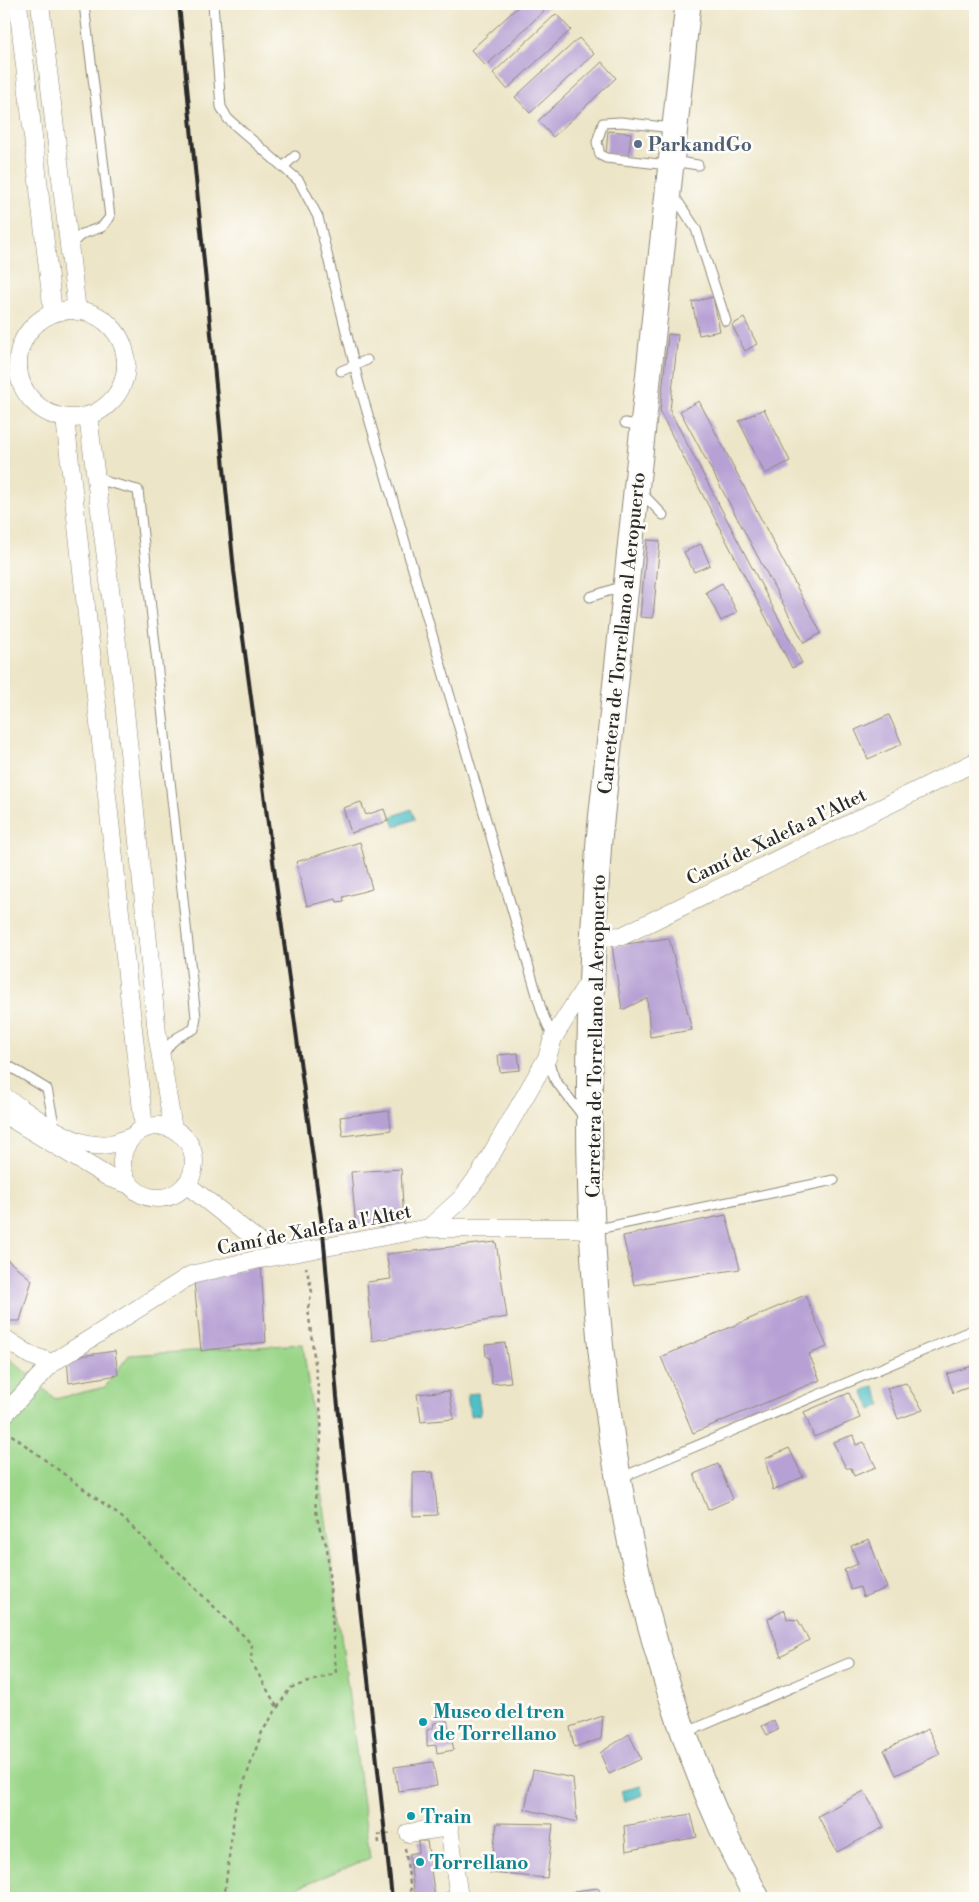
<svg xmlns="http://www.w3.org/2000/svg" width="979" height="1902" font-family="'Libre Bodoni',serif">
  <rect width="100%" height="100%" fill="#fdfcf7"/>
  <filter id="ink" filterUnits="userSpaceOnUse"><feTurbulence type="fractalNoise" baseFrequency=".02" numOctaves="2"/><feDisplacementMap in="SourceGraphic" scale="10" xChannelSelector="R" yChannelSelector="G"/><feConvolveMatrix kernelMatrix="1 2 1 2 8 2 1 2 1" color-interpolation-filters="sRGB"/></filter>
  <filter id="wash" filterUnits="userSpaceOnUse"><feTurbulence type="fractalNoise" baseFrequency=".0096" numOctaves="4" result="noise"/><feDisplacementMap in="SourceGraphic" scale="20" xChannelSelector="R" yChannelSelector="G"/><feGaussianBlur stdDeviation="1.12" result="paint"/><feColorMatrix in="noise" values="0 0 0 0 0 0 0 0 0 0 0 0 0 0 0 0 0 1.4 0 .05"/><feComposite in="paint" operator="in"/></filter>
  <g filter="url(#wash)">
    <rect width="100%" height="100%" fill="#ede5c7"/>
    <path fill="#9ad588" stroke="#62805a" d="M 303,1344 L 370,1858 L 271,1898 L 4,1898 L 4,1353 L 55,1399 L 105,1387 L 129,1355 Z"/>
    <g fill="#51bfc6" stroke="#3e7578">
      <path d="M 411,809 L 415,819 L 395,827 L 391,817 Z"/>
      <path d="M 874,1386 L 882,1405 L 871,1410 L 863,1391 Z"/>
      <path d="M 478,1393 L 481,1414 L 470,1416 L 467,1394 Z"/>
      <path d="M 641,1786 L 643,1795 L 624,1801 L 621,1791 Z"/>
    </g>
    <g id="blocks">
      <g fill="#b7a0d4">
        <path d="M 521,4 L 547,4 L 549,6 L 486,66 L 471,50 Z"/>
        <path d="M 556,14 L 571,30 L 507,89 L 493,73 Z"/>
        <path d="M 579,38 L 594,54 L 530,113 L 515,97 Z"/>
        <path d="M 602,62 L 616,78 L 553,137 L 538,121 Z"/>
        <path d="M 608,131 L 631,133 L 629,156 L 606,154 Z"/>
        <path d="M 713,297 L 720,331 L 699,335 L 692,302 Z"/>
        <path d="M 744,318 L 757,344 L 745,351 L 732,325 Z"/>
        <path d="M 668,334 L 678,335 L 670,411 L 802,663 L 792,668 L 660,412 Z"/>
        <path d="M 699,401 L 821,633 L 804,643 L 680,411 Z"/>
        <path d="M 764,409 L 790,461 L 765,474 L 739,421 Z"/>
        <path d="M 647,540 L 660,541 L 653,618 L 640,617 Z"/>
        <path d="M 701,544 L 710,565 L 694,572 L 684,552 Z"/>
        <path d="M 722,583 L 737,612 L 721,621 L 706,592 Z"/>
        <path d="M 889,715 L 902,744 L 868,759 L 855,730 Z"/>
        <path d="M 361,802 L 366,815 L 384,809 L 388,821 L 351,833 L 343,808 Z"/>
        <path d="M 360,842 L 372,889 L 343,897 L 344,901 L 337,902 L 336,899 L 307,906 L 296,862 Z"/>
        <path d="M 669,938 L 692,1030 L 650,1037 L 647,998 L 622,1010 L 612,946 Z"/>
        <path d="M 518,1053 L 520,1070 L 500,1072 L 498,1055 Z"/>
        <path d="M 389,1111 L 391,1130 L 343,1136 L 340,1117 Z"/>
        <path d="M 401,1169 L 404,1225 L 356,1227 L 351,1172 Z"/>
        <path d="M 726,1215 L 740,1269 L 634,1285 L 623,1236 Z"/>
        <path d="M 496,1242 L 507,1317 L 372,1341 L 367,1282 L 391,1279 L 386,1254 Z"/>
        <path d="M 4,1257 L 32,1280 L 20,1321 L 4,1321 Z"/>
        <path d="M 261,1265 L 266,1342 L 201,1351 L 194,1281 Z"/>
        <path d="M 805,1295 L 827,1347 L 809,1354 L 820,1380 L 693,1433 L 661,1357 Z"/>
        <path d="M 505,1343 L 511,1382 L 492,1384 L 489,1357 L 486,1357 L 485,1345 Z"/>
        <path d="M 115,1351 L 118,1375 L 69,1383 L 67,1358 Z"/>
        <path d="M 975,1365 L 975,1385 L 953,1393 L 947,1374 Z"/>
        <path d="M 906,1383 L 923,1410 L 898,1419 L 887,1388 Z"/>
        <path d="M 449,1391 L 454,1419 L 421,1422 L 417,1394 Z"/>
        <path d="M 849,1393 L 860,1418 L 814,1437 L 804,1412 Z"/>
        <path d="M 853,1435 L 856,1445 L 864,1442 L 876,1467 L 854,1476 L 851,1468 L 846,1468 L 833,1442 Z"/>
        <path d="M 789,1448 L 803,1477 L 773,1490 L 765,1459 Z"/>
        <path d="M 718,1464 L 733,1499 L 708,1510 L 694,1474 Z"/>
        <path d="M 433,1472 L 438,1515 L 413,1516 L 413,1473 Z"/>
        <path d="M 869,1539 L 887,1588 L 863,1597 L 860,1587 L 851,1590 L 844,1570 L 858,1564 L 851,1546 Z"/>
        <path d="M 785,1610 L 787,1619 L 798,1620 L 809,1640 L 781,1657 L 768,1619 Z"/>
        <path d="M 603,1716 L 601,1739 L 574,1747 L 570,1727 Z"/>
        <path d="M 447,1721 L 454,1750 L 437,1753 L 436,1745 L 427,1746 L 427,1730 L 433,1728 L 434,1723 Z"/>
        <path d="M 774,1721 L 778,1730 L 767,1735 L 762,1726 Z"/>
        <path d="M 928,1729 L 940,1754 L 896,1775 L 884,1750 Z"/>
        <path d="M 629,1734 L 641,1759 L 609,1774 L 600,1753 Z"/>
        <path d="M 433,1762 L 437,1786 L 398,1791 L 394,1767 Z"/>
        <path d="M 533,1770 L 573,1778 L 577,1822 L 525,1809 Z"/>
        <path d="M 864,1791 L 884,1827 L 837,1852 L 818,1816 Z"/>
        <path d="M 691,1814 L 697,1837 L 626,1851 L 624,1826 Z"/>
        <path d="M 497,1823 L 553,1824 L 547,1878 L 490,1873 Z"/>
        <path d="M 418,1841 L 427,1841 L 435,1898 L 415,1897 L 409,1854 L 419,1852 Z"/>
        <path d="M 598,1888 L 604,1898 L 577,1898 L 574,1891 Z"/>
      </g>
    </g>
  </g>
  <g filter="url(#ink)">
    <use href="#blocks" fill-opacity="0" stroke="#8c8879" stroke-width="1"/>
    <g fill="none" stroke-linecap="round" stroke-linejoin="round">
      <defs>
        <g id="lane">
          <path d="M 213,4 L 221,107 L 228,119 L 299,181 L 318,217 L 359,384 L 542,1012 L 553,1038"/>
          <path d="M 672,161 L 698,165"/>
          <path d="M 668,165 L 606,158 L 600,155 L 597,142 L 603,123 L 621,122 L 672,128"/>
          <path d="M 283,167 L 295,156"/>
          <path d="M 673,194 L 696,229 L 726,321"/>
          <path d="M 69,246 L 82,234 L 102,227 L 110,217 L 84,4"/>
          <path d="M 341,371 L 367,360"/>
          <path d="M 625,423 L 643,426"/>
          <path d="M 96,474 L 107,482 L 138,490 L 196,1017 L 194,1029 C 181,1035 169,1040 164,1055"/>
          <path d="M 640,491 L 663,515"/>
          <path d="M 590,597 L 623,586"/>
          <path d="M 547,1058 L 555,1080 L 583,1116"/>
          <path d="M 4,1063 L 47,1089 L 55,1128"/>
          <path d="M 593,1230 L 834,1180"/>
          <path d="M 620,1478 L 975,1329"/>
          <path d="M 685,1733 L 849,1663"/>
          <path d="M 446,1898 L 458,1896"/>
        </g>
        <g id="street">
          <path d="M 18,4 L 53,313"/>
          <path d="M 40,4 L 77,311"/>
          <circle cx="72" cy="364" r="54"/>
          <path d="M 88,416 L 123,691 L 157,1033 L 173,1129"/>
          <path d="M 65,418 L 144,1128"/>
          <path d="M 593,937 L 622,936 L 975,762"/>
          <path d="M 4,1097 C 27,1111 69,1145 96,1145 C 108,1146 118,1142 129,1138"/>
          <path d="M 4,1114 L 110,1178 L 128,1184"/>
          <circle cx="158" cy="1162" r="36"/>
          <path d="M 186,1184 L 257,1240"/>
          <path d="M 429,1228 L 573,1228 L 593,1230"/>
          <path d="M 4,1338 L 30,1355 L 52,1363"/>
          <path d="M 4,1415 L 52,1363 L 191,1275 L 255,1260 L 429,1228 L 462,1198 L 480,1174 L 547,1058 L 553,1038 L 591,978"/>
          <path d="M 409,1833 L 449,1827 L 459,1898"/>
        </g>
        <path id="secondary" d="M 688,4 L 599,840 C 576,1174 584,1525 725,1835 C 735,1856 746,1877 757,1898"/>
      </defs>
      <use href="#lane" stroke="#8c8879" stroke-width="11"/>
      <use href="#street" stroke="#8c8879" stroke-width="19"/>
      <use href="#secondary" stroke="#8c8879" stroke-width="27"/>
      <g stroke="#8c8879" stroke-width="2.5" stroke-dasharray="4 4" stroke-linecap="butt">
        <path d="M 5,1430 L 124,1519 L 244,1636 L 252,1645 L 251,1661 L 277,1707"/>
        <path d="M 379,1843 L 378,1835 L 394,1833"/>
        <path d="M 405,1848 L 412,1898"/>
        <path d="M 224,1898 L 235,1808 L 262,1732 L 290,1688 L 336,1673 L 327,1546 C 303,1498 324,1466 321,1418 C 318,1381 312,1344 308,1308 L 312,1292 L 306,1267"/>
      </g>
      <use href="#lane" stroke="#fff" stroke-width="9"/>
      <use href="#street" stroke="#fff" stroke-width="18"/>
      <use href="#secondary" stroke="#fff" stroke-width="25"/>
      <path stroke="#2b2b2b" stroke-width="4" d="M 179,4 L 234,571 L 323,1232 L 337,1397 L 392,1898"/>
    </g>
  </g>
  <circle fill="#5c6f8a" stroke="#fdfcf7" stroke-width="2" cx="638" cy="144" r="5"/>
  <g fill="#0f9aa8" stroke="#fdfcf7" stroke-width="2">
    <circle cx="423" cy="1722" r="5"/>
    <circle cx="411" cy="1816" r="5"/>
    <circle cx="420" cy="1862" r="5"/>
  </g>
  <g text-anchor="middle" stroke-width="5" stroke-linejoin="round" paint-order="stroke">
    <g font-size="19" font-weight="bold" fill="#4e5e75" stroke="#fdfcf7" text-anchor="start">
      <text x="648" y="151">ParkandGo</text>
    </g>
    <g font-size="19" fill="#2b2b2b" stroke="#fdfcf7">
      <text transform="translate(621 633) rotate(-84)" y="7">Carretera de Torrellano al Aeropuerto</text>
      <text transform="translate(776 836) rotate(-26)" y="7">Camí de Xalefa a l'Altet</text>
      <text transform="translate(595 1036) rotate(-89)" y="7">Carretera de Torrellano al Aeropuerto</text>
      <text transform="translate(314 1229) rotate(-11)" y="7">Camí de Xalefa a l'Altet</text>
    </g>
    <g font-size="19" font-weight="bold" fill="#0d838f" stroke="#fdfcf7" text-anchor="start">
      <text x="433" y="1718">Museo del tren<tspan x="433" dy="22">de Torrellano</tspan></text>
      <text x="421" y="1823">Train</text>
      <text x="430" y="1869">Torrellano</text>
    </g>
  </g>
  <rect width="979" height="1902" fill="none" stroke="#fdfcf7" stroke-width="20"/>
</svg>
